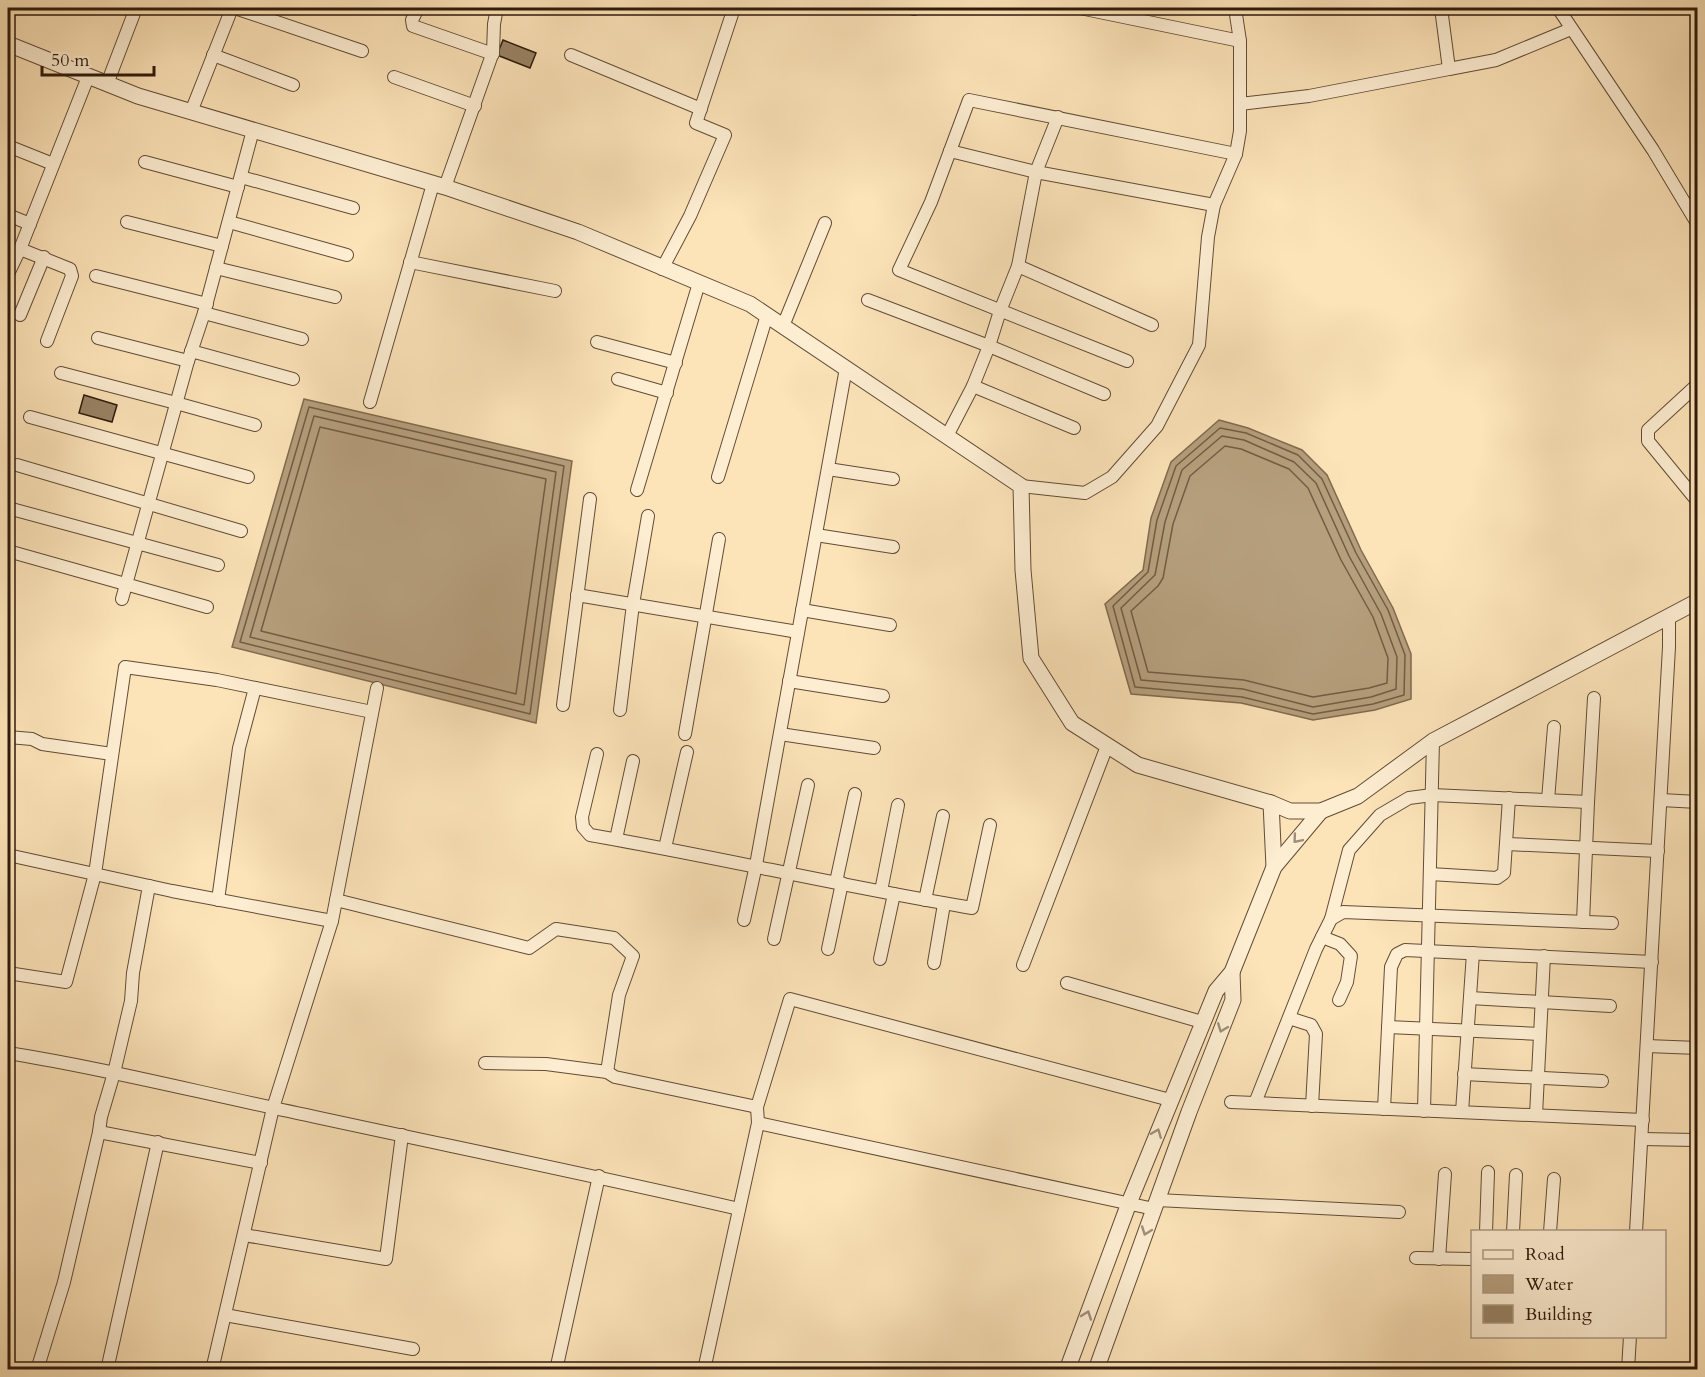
<svg xmlns="http://www.w3.org/2000/svg" width="1705" height="1377" font-family="Cardo,serif">
  <rect width="100%" height="100%" fill="#fce3b8"/>
  <filter id="stains"><feTurbulence type="fractalNoise" baseFrequency=".00333" numOctaves="4"/><feColorMatrix values="0 0 0 0 .2 0 0 0 0 .09 0 0 0 0 .02 0 0 0 .5 -.17"/></filter>
  <radialGradient id="worn" r=".72"><stop offset=".6" stop-color="#630" stop-opacity="0"/><stop offset="1" stop-color="#630" stop-opacity=".3"/></radialGradient>
  <g fill="#b69f7d" stroke="#806a4f" stroke-width="1.5">
    <path d="M 304,399 L 572,461 L 536,723 L 232,647 Z"/>
    <path d="M 1219,420 L 1248,428 L 1302,450 L 1327,475 L 1361,550 L 1393,608 L 1411,654 L 1411,699 L 1375,710 L 1313,720 L 1241,703 L 1131,694 L 1105,604 L 1143,570 L 1151,518 L 1171,462 Z"/>
  </g>
  <g fill="none" stroke-linecap="round" stroke-linejoin="round">
    <g stroke="#725c44" stroke-width="1.5">
      <path d="M 309,407 L 564,466 L 530,714 L 240,642 Z"/>
      <path d="M 314,416 L 556,472 L 524,705 L 250,637 Z"/>
      <path d="M 320,427 L 546,479 L 516,694 L 261,631 Z"/>
      <path d="M 1220,428 L 1246,433 L 1298,455 L 1322,479 L 1356,553 L 1388,610 L 1405,655 L 1404,695 L 1373,704 L 1313,714 L 1242,697 L 1135,687 L 1113,606 L 1148,572 L 1157,520 L 1176,466 Z"/>
      <path d="M 1222,436 L 1244,440 L 1294,462 L 1316,483 L 1349,556 L 1381,614 L 1397,657 L 1396,689 L 1371,697 L 1313,707 L 1243,689 L 1141,680 L 1121,608 L 1155,575 L 1165,522 L 1182,470 Z"/>
      <path d="M 1225,446 L 1241,449 L 1289,469 L 1308,488 L 1341,560 L 1373,617 L 1388,658 L 1387,683 L 1369,688 L 1313,697 L 1244,680 L 1148,672 L 1131,611 L 1158,586 L 1163,578 L 1173,524 L 1190,476 Z"/>
    </g>
  </g>
  <g fill="#998365" stroke="#2e1a0b" stroke-width="1.5">
    <path d="M 503,40 L 536,53 L 530,68 L 497,55 Z"/>
    <path d="M 84,395 L 117,405 L 112,422 L 79,413 Z"/>
  </g>
  <g fill="none" stroke-linecap="round" stroke-linejoin="round">
    <defs>
      <g id="minor">
        <path d="M 235,8 L 362,51"/>
        <path d="M 418,8 L 412,20 L 413,26 L 493,54"/>
        <path d="M 1080,8 L 1240,41"/>
        <path d="M 1558,8 L 1653,150 L 1698,225"/>
        <path d="M 914,9 L 915,8"/>
        <path d="M 213,55 L 293,85"/>
        <path d="M 571,55 L 701,109"/>
        <path d="M 1449,69 L 1496,60 L 1571,29"/>
        <path d="M 394,77 L 475,106"/>
        <path d="M 107,84 L 136,8"/>
        <path d="M 1240,104 L 1309,96 L 1449,69 L 1441,8"/>
        <path d="M 191,112 L 232,8"/>
        <path d="M 8,146 L 53,164"/>
        <path d="M 950,151 L 1036,172 L 1214,205"/>
        <path d="M 145,162 L 238,187"/>
        <path d="M 241,177 L 353,208"/>
        <path d="M 445,187 L 493,52 L 494,24 L 497,8"/>
        <path d="M 8,215 L 30,224"/>
        <path d="M 127,222 L 222,246"/>
        <path d="M 229,222 L 347,255"/>
        <path d="M 410,262 L 555,291"/>
        <path d="M 1018,266 L 1036,172 L 1058,117"/>
        <path d="M 216,268 L 335,297"/>
        <path d="M 662,269 L 690,216 L 725,135 L 696,123 L 734,8"/>
        <path d="M 8,274 L 20,249"/>
        <path d="M 96,276 L 207,304"/>
        <path d="M 868,300 L 989,346 L 1104,394"/>
        <path d="M 204,313 L 302,339"/>
        <path d="M 20,315 L 44,257"/>
        <path d="M 783,326 L 825,223"/>
        <path d="M 98,338 L 188,361"/>
        <path d="M 47,341 L 72,276 L 70,269 L 20,249 L 88,77"/>
        <path d="M 597,342 L 676,363"/>
        <path d="M 191,351 L 293,379"/>
        <path d="M 1127,361 L 899,270 L 931,202 L 969,100 L 1236,154"/>
        <path d="M 61,373 L 176,403 L 255,425"/>
        <path d="M 618,379 L 667,393"/>
        <path d="M 1698,384 L 1648,430 L 1648,441 L 1698,502"/>
        <path d="M 973,386 L 1074,428"/>
        <path d="M 370,402 L 433,184"/>
        <path d="M 30,417 L 248,477"/>
        <path d="M 947,436 L 973,386 L 989,346 L 1000,311 L 1018,266 L 1152,325"/>
        <path d="M 17,465 L 241,531"/>
        <path d="M 828,469 L 893,479"/>
        <path d="M 718,477 L 767,315"/>
        <path d="M 1021,486 L 1085,493 L 1112,477 L 1157,426 L 1199,345 L 1208,237 L 1214,205 L 1236,154 L 1240,131 L 1240,41 L 1235,8"/>
        <path d="M 637,490 L 699,283"/>
        <path d="M 8,508 L 218,565"/>
        <path d="M 816,535 L 893,547"/>
        <path d="M 8,551 L 207,607"/>
        <path d="M 577,595 L 798,632"/>
        <path d="M 122,599 L 188,361 L 204,313 L 253,130"/>
        <path d="M 802,610 L 890,625"/>
        <path d="M 789,681 L 883,696"/>
        <path d="M 563,705 L 590,499"/>
        <path d="M 620,710 L 633,604 L 648,516"/>
        <path d="M 685,734 L 719,539"/>
        <path d="M 780,734 L 874,748"/>
        <path d="M 8,737 L 32,739 L 42,744 L 112,754"/>
        <path d="M 597,754 L 582,817 L 583,827 L 590,835 C 718,857 844,887 972,908 L 990,825"/>
        <path d="M 1548,800 L 1554,727"/>
        <path d="M 1661,800 L 1698,802"/>
        <path d="M 616,839 L 633,761"/>
        <path d="M 1507,844 L 1658,851"/>
        <path d="M 665,848 L 687,752"/>
        <path d="M 8,855 L 172,891 L 332,921"/>
        <path d="M 1430,874 L 1497,878 L 1504,873 L 1509,798"/>
        <path d="M 836,882 L 855,794"/>
        <path d="M 881,891 L 898,805"/>
        <path d="M 218,900 L 239,748 L 255,688"/>
        <path d="M 336,900 L 529,948 L 556,929 L 614,938 L 633,956 L 619,995 L 607,1072"/>
        <path d="M 925,900 L 943,816"/>
        <path d="M 1331,919 L 1349,850 L 1380,815 L 1409,798 L 1432,795 L 1588,802 L 1594,698"/>
        <path d="M 744,920 L 756,865 L 846,368"/>
        <path d="M 1583,922 L 1588,802"/>
        <path d="M 1322,937 L 1340,944 L 1351,956 L 1347,982 L 1339,1000"/>
        <path d="M 774,939 L 808,785"/>
        <path d="M 828,949 L 842,883"/>
        <path d="M 880,959 L 894,894"/>
        <path d="M 934,963 L 944,904"/>
        <path d="M 1023,965 L 1107,746"/>
        <path d="M 8,973 L 66,982 L 95,874 L 125,667 L 217,680 L 372,712"/>
        <path d="M 1067,983 L 1202,1022"/>
        <path d="M 1470,998 L 1610,1006"/>
        <path d="M 1289,1018 L 1311,1025 L 1316,1034 L 1312,1106"/>
        <path d="M 1388,1027 L 1540,1034"/>
        <path d="M 1647,1046 L 1698,1048"/>
        <path d="M 8,1053 C 97,1067 185,1089 274,1108 C 429,1142 584,1173 739,1209"/>
        <path d="M 485,1063 L 546,1064 L 607,1072 L 615,1077 L 757,1107"/>
        <path d="M 1464,1074 L 1602,1081"/>
        <path d="M 1231,1102 L 1643,1120"/>
        <path d="M 1255,1103 L 1316,949 L 1331,919 L 1343,912 L 1612,923"/>
        <path d="M 1384,1109 L 1391,967 L 1397,954 L 1405,950 L 1652,962"/>
        <path d="M 1424,1111 L 1433,741"/>
        <path d="M 1462,1112 L 1473,953"/>
        <path d="M 1536,1115 L 1544,956"/>
        <path d="M 758,1123 L 757,1107 L 790,999 L 1170,1100"/>
        <path d="M 99,1132 L 261,1163"/>
        <path d="M 1642,1139 L 1695,1140 L 1698,1138"/>
        <path d="M 1157,1200 L 1399,1212"/>
        <path d="M 1486,1232 L 1488,1172"/>
        <path d="M 1513,1232 L 1516,1175"/>
        <path d="M 1550,1232 L 1554,1179"/>
        <path d="M 1636,1232 L 1669,647 L 1669,616"/>
        <path d="M 244,1235 L 386,1259 L 402,1135"/>
        <path d="M 1416,1258 L 1472,1259"/>
        <path d="M 1439,1259 L 1445,1174"/>
        <path d="M 225,1315 L 413,1349"/>
        <path d="M 37,1370 L 64,1282 L 99,1132 L 101,1117 L 114,1073 L 131,1001 L 133,973 L 149,886"/>
        <path d="M 107,1370 L 158,1142"/>
        <path d="M 212,1370 L 273,1108 L 332,921 L 377,688"/>
        <path d="M 556,1370 L 599,1176"/>
        <path d="M 704,1370 L 758,1123 L 1154,1209"/>
        <path d="M 1628,1370 L 1630,1336"/>
      </g>
      <g id="tertiary">
        <path d="M 8,44 L 138,96 L 445,187 L 578,232 L 750,304 L 1021,486 L 1023,570 L 1031,658 L 1072,723 L 1138,765 L 1271,803 L 1290,811 L 1321,811 L 1358,796 L 1433,741 L 1698,601"/>
        <path d="M 1271,803 L 1274,867"/>
        <path d="M 1067,1370 L 1129,1203 L 1216,991 L 1232,972 L 1274,867 L 1321,811"/>
        <path d="M 1096,1370 L 1189,1112 L 1233,1000 L 1232,972"/>
      </g>
    </defs>
    <use href="#minor" stroke="#624c36" stroke-width="14"/>
    <use href="#tertiary" stroke="#624c36" stroke-width="17"/>
    <use href="#minor" stroke="#fdedd1" stroke-width="12"/>
    <use href="#tertiary" stroke="#fdedd1" stroke-width="15"/>
  </g>
  <defs><path id="oneway-chevron" d="M-2-3.5L2.5 0L-2 3.5" fill="none" stroke-width="1.6" stroke-linecap="round" stroke-linejoin="round" transform="scale(1.5)"/></defs>
  <g stroke="#a08e78">
    <use href="#oneway-chevron" transform="translate(1297 839) rotate(130)"/>
    <use href="#oneway-chevron" transform="translate(1222 1028) rotate(111)"/>
    <use href="#oneway-chevron" transform="translate(1157 1133) rotate(-68)"/>
    <use href="#oneway-chevron" transform="translate(1146 1231) rotate(110)"/>
    <use href="#oneway-chevron" transform="translate(1087 1315) rotate(-70)"/>
  </g>
  <rect width="1705" height="1377" fill="none" stroke="#fce3b8" stroke-width="30"/>
  <rect x="9" y="9" width="1687" height="1359" fill="none" stroke="#2e1a0b" stroke-width="3"/>
  <rect x="15" y="15" width="1675" height="1347" fill="none" stroke="#2e1a0b" stroke-width="1.5"/>
  <rect x="1471" y="1230" width="195" height="108" fill="#fdedd1" stroke="#aa9982" stroke-width="1.5"/>
  <rect x="1483" y="1250" width="30" height="9" fill="#fdedd1" stroke="#aa9982" stroke-width="1.5"/>
  <text x="1525" y="1260" font-size="18" fill="#2e1a0b">Road</text>
  <rect x="1483" y="1275" width="30" height="18" fill="#b69f7d" stroke="#aa9982" stroke-width="1.5"/>
  <text x="1525" y="1290" font-size="18" fill="#2e1a0b">Water</text>
  <rect x="1483" y="1305" width="30" height="18" fill="#998365" stroke="#aa9982" stroke-width="1.5"/>
  <text x="1525" y="1320" font-size="18" fill="#2e1a0b">Building</text>
  <path d="M42 66v9h112v-9" fill="none" stroke="#2e1a0b" stroke-width="3"/>
  <text x="51" y="66" font-size="18" fill="#2e1a0b" stroke="#fdedd1" stroke-width="4.5" paint-order="stroke">50 m</text>
  <rect width="100%" height="100%" filter="url(#stains)"/>
  <rect width="100%" height="100%" fill="url(#worn)"/>
</svg>
